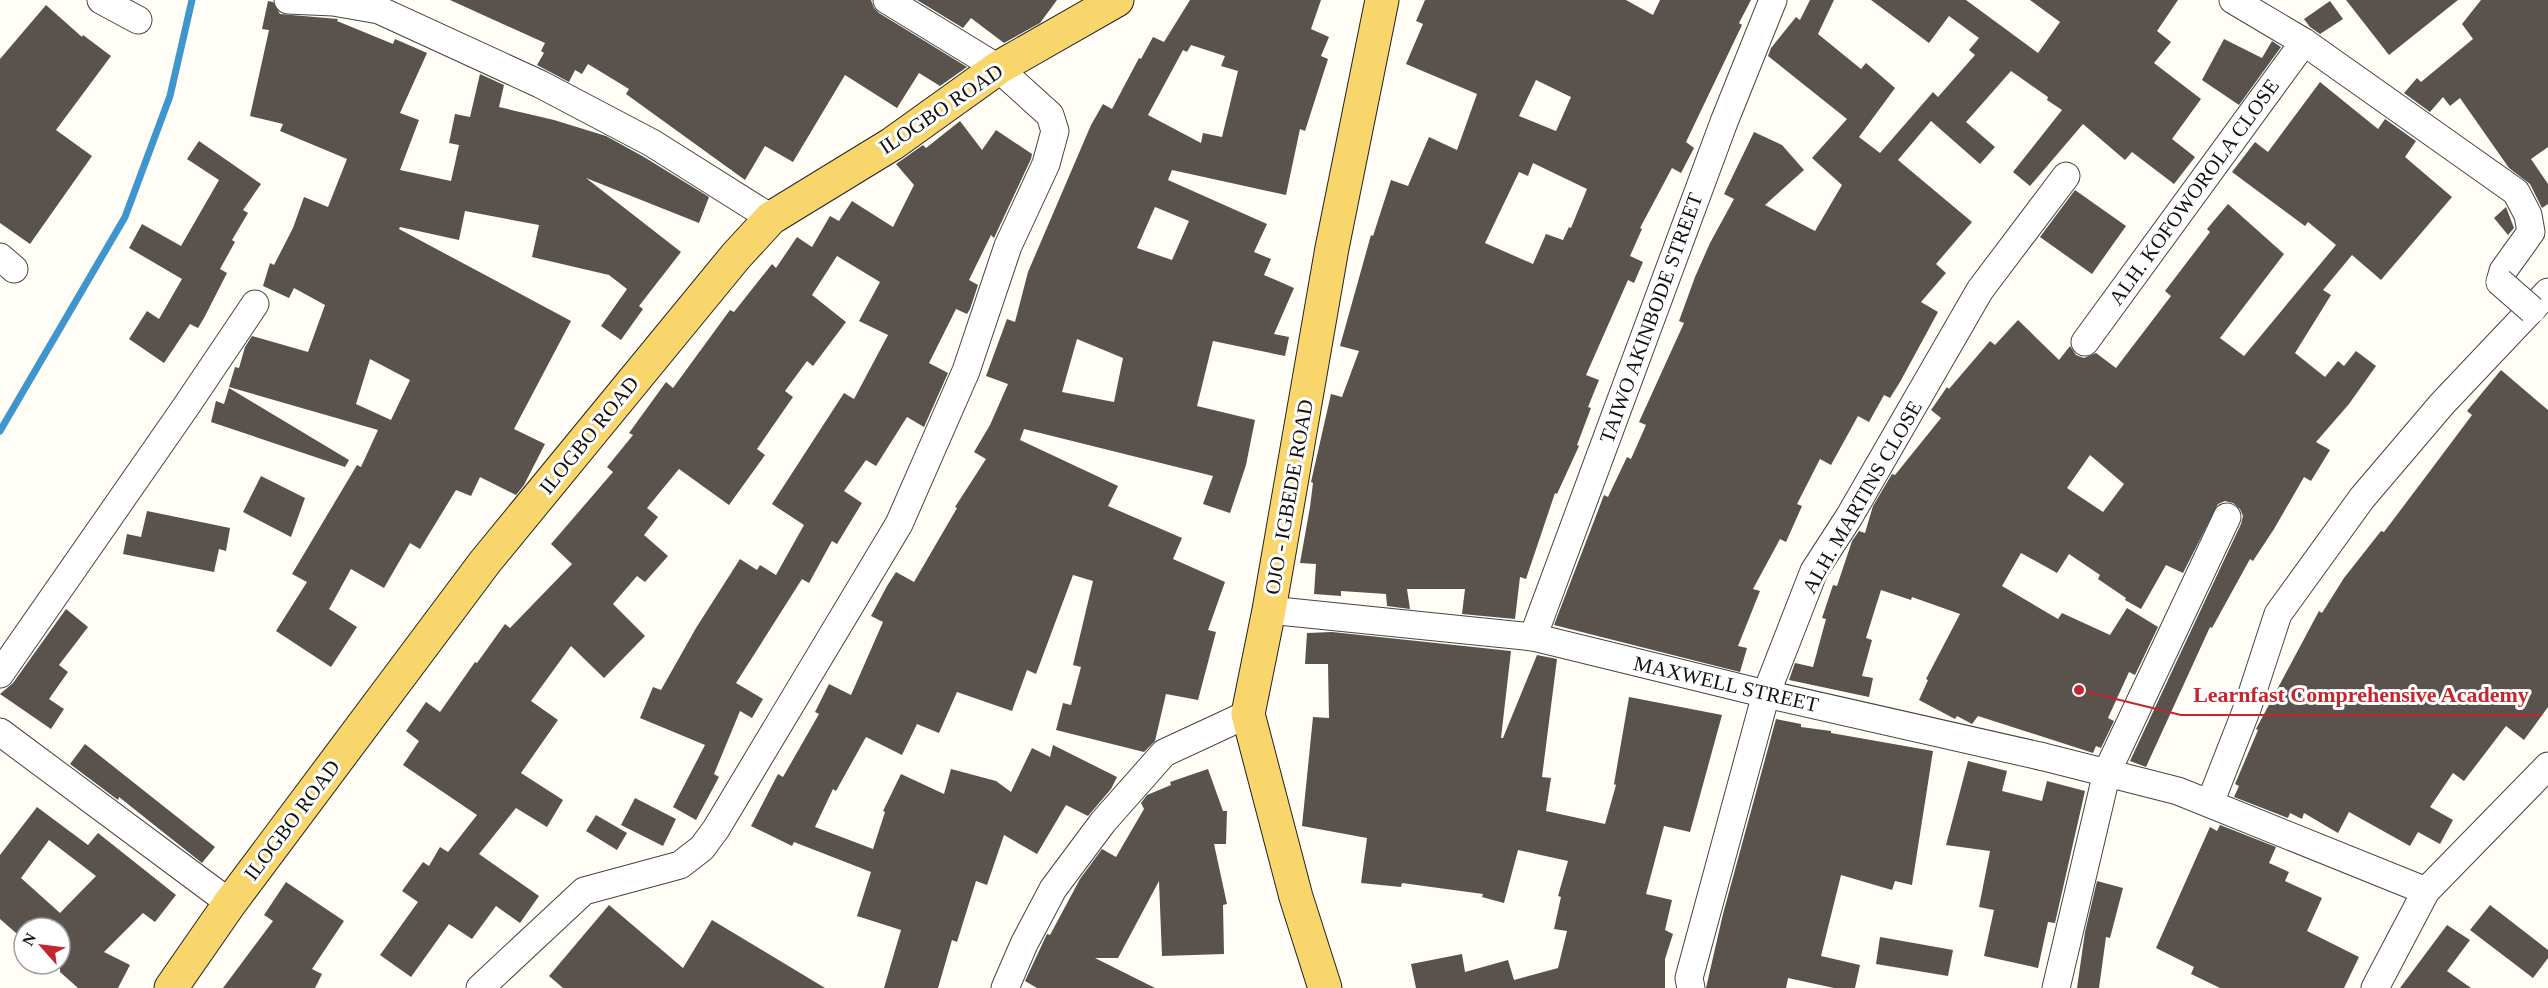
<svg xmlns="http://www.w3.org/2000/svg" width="2548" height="988" font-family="'Times New Roman',serif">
  <rect width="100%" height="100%" fill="#fffdf5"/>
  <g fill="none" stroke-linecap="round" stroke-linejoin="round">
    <path stroke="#3f96cf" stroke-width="7" d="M 0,431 L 125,217 L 170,96 L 192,0"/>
  </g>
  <g fill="#5a524d" fill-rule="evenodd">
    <path d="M 450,0 L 871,0 L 874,8 L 879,13 L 967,67 L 940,86 L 919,73 L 897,108 L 845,75 L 793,162 L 765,146 L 745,180 L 626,94 L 629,89 L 588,64 L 582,74 L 575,70 L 569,82 L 537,65 L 544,53 L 541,51 L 545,43 Z"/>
    <path d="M 917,0 L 1057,0 L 1040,23 L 1004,43 L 971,18 L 963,28 Z"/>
    <path d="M 1190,0 L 1321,0 L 1311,29 L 1329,37 L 1321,56 L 1328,59 L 1305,131 L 1300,129 L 1286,195 L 1172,170 L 1168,180 L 1267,224 L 1254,252 L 1271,259 L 1264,275 L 1294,288 L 1274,334 L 1289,337 L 1285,356 L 1213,341 L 1197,406 L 1255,420 L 1246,465 L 1230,513 L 1203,504 L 1213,476 L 1024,429 L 1020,440 L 1118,486 L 1108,506 L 1182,538 L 1173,559 L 1225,582 L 1208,630 L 1216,632 L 1198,700 L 1166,694 L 1155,741 L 1144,752 L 1056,730 L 1063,703 L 1071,705 L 1081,667 L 1073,665 L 1093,581 L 1073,575 L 1036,674 L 1027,670 L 1012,711 L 957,692 L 939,733 L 917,724 L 902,755 L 866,737 L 836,791 L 833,789 L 815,827 L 873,849 L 885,812 L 883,811 L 901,774 L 944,794 L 951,769 L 996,781 L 1011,792 L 1032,748 L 1050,757 L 1053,745 L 1117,777 L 1111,789 L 1088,816 L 1066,805 L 1037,854 L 1004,835 L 987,885 L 976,881 L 957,942 L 952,940 L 938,988 L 884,988 L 901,930 L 857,916 L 871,872 L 794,842 L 792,846 L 751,826 L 778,774 L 783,777 L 819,714 L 815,712 L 829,684 L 851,695 L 883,622 L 871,616 L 887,586 L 896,572 L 914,582 L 957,508 L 955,507 L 986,459 L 974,452 L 990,425 L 1008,384 L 986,376 L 1007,319 L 1015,322 L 1028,272 L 1091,125 L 1103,104 L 1112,109 L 1139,58 L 1141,59 L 1153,37 L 1164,42 ZM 1191,45 L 1225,56 L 1221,66 L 1238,71 L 1222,137 L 1203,133 L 1201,143 L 1148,115 L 1183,50 L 1187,52 ZM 1155,207 L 1189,221 L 1172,260 L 1137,248 ZM 1077,339 L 1123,358 L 1114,402 L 1062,392 Z"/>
    <path d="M 1425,0 L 1626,0 L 1653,15 L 1660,0 L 1751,0 L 1739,23 L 1742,25 L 1686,142 L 1694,148 L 1681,173 L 1672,168 L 1640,228 L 1642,229 L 1630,256 L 1643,262 L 1634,283 L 1628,280 L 1586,375 L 1599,380 L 1588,407 L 1591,408 L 1577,445 L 1579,446 L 1557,494 L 1555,493 L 1526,579 L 1520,577 L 1515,619 L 1462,614 L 1465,589 L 1407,589 L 1410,609 L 1387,606 L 1386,594 L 1341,591 L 1341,596 L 1314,594 L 1316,564 L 1300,563 L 1310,507 L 1313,483 L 1311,482 L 1331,394 L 1342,397 L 1359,351 L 1340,346 L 1371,235 L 1373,236 L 1391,180 L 1408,186 L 1429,137 L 1457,150 L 1477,94 L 1406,64 L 1423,24 L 1416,21 ZM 1536,80 L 1571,97 L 1556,131 L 1519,116 ZM 1533,163 L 1587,189 L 1571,228 L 1569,227 L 1563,240 L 1546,234 L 1533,264 L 1485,243 L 1519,172 L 1528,176 Z"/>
    <path d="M 1810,0 L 1834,0 L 1818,34 L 1861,69 L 1866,63 L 1895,88 L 1859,137 L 1880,153 L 1933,92 L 1938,97 L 1975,55 L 1969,50 L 1979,38 L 1949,16 L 1929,43 L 1871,0 L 1966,0 L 2038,53 L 2060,22 L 2030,0 L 2178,0 L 2157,31 L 2171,42 L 2154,63 L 2201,99 L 2172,139 L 2195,157 L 2174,184 L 2132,152 L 2125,160 L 2083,124 L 2030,186 L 2013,172 L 2062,110 L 2047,100 L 2048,97 L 2011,71 L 1966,122 L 1995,147 L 1980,164 L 1931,121 L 1898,160 L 1972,222 L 1936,264 L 1946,273 L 1921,302 L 1938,312 L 1900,382 L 1890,398 L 1884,395 L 1869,422 L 1858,416 L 1831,465 L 1820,459 L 1797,504 L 1802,506 L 1786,542 L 1780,539 L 1753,589 L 1760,591 L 1738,646 L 1747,648 L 1740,672 L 1554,625 L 1604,495 L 1608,497 L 1627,457 L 1631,459 L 1646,425 L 1639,422 L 1684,323 L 1679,321 L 1695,277 L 1710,243 L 1734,199 L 1724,194 L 1754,132 L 1782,145 L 1804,170 L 1765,205 L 1815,231 L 1842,185 L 1812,158 L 1847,119 L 1768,56 L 1771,48 L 1796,17 L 1800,20 Z"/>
    <path d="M 2346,0 L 2458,0 L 2389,55 Z"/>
    <path d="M 2481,0 L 2548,0 L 2548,147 L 2531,159 L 2548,184 L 2548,204 L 2542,208 L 2530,184 L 2509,168 L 2460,98 L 2450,106 L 2443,97 L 2430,112 L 2404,93 L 2417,78 L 2421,82 L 2473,39 L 2462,24 Z"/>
    <path d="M 268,1 L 273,2 L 280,14 L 338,19 L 337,21 L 393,44 L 395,39 L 427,53 L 400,113 L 419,120 L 400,170 L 451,181 L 459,145 L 449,143 L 455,114 L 470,117 L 480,74 L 504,85 L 499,107 L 554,120 L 606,136 L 644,157 L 709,197 L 699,223 L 586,178 L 681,252 L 639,306 L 643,309 L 621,340 L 601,326 L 627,289 L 609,275 L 532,257 L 539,225 L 465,211 L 459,240 L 400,227 L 399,229 L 571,321 L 514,429 L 545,444 L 524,485 L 516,495 L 480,477 L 471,496 L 456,490 L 420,549 L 410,543 L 384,588 L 351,569 L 329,609 L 357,627 L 331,667 L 276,631 L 307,582 L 292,574 L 357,465 L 361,467 L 378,430 L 229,387 L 235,367 L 239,368 L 245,347 L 252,336 L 308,352 L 325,305 L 294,288 L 289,298 L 263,286 L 270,263 L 274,265 L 293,228 L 304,197 L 328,207 L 347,159 L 280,131 L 283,124 L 250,116 L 269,30 L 262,29 ZM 370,359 L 410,380 L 391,420 L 356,404 Z"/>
    <path d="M 2330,1 L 2343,19 L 2320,34 L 2310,27 L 2304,19 Z"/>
    <path d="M 46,5 L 82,37 L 83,35 L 111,56 L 56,130 L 92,156 L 30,244 L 0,223 L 0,59 Z"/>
    <path d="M 2224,39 L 2262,58 L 2272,41 L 2281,47 L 2239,105 L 2202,80 Z"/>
    <path d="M 2320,82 L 2378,129 L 2385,119 L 2416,141 L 2405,157 L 2452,197 L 2381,280 L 2352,255 L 2323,290 L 2331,295 L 2295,353 L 2325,377 L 2338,361 L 2344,366 L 2356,351 L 2376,366 L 2349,404 L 2316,442 L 2330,450 L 2311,481 L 2304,477 L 2274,529 L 2253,561 L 2250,559 L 2212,628 L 2210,627 L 2146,767 L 2130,761 L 2241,524 L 2243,516 L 2240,509 L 2233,503 L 2225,501 L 2218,504 L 2183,573 L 2166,565 L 2141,609 L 2125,600 L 2126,598 L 2098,579 L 2100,575 L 2069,554 L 2057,573 L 2021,553 L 2002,586 L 2058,619 L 2062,613 L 2110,635 L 2127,608 L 2158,627 L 2135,675 L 2129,672 L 2108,718 L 2114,721 L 2101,748 L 2096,746 L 2093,753 L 1978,716 L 1972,724 L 1957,716 L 1955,719 L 1919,700 L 1928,680 L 1926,679 L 1960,614 L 1912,597 L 1911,600 L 1881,590 L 1866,638 L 1872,640 L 1862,676 L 1873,678 L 1869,697 L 1789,680 L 1795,663 L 1813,667 L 1826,619 L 1822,618 L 1833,585 L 1837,586 L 1852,541 L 1859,531 L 1865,533 L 1873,506 L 1892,474 L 1895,475 L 1941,418 L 1931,410 L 1947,387 L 1949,389 L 1990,341 L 1995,345 L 2018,320 L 2059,360 L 2070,346 L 2076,355 L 2084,358 L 2096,353 L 2116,368 L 2171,296 L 2165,291 L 2210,232 L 2207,229 L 2228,204 L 2284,254 L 2220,338 L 2244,356 L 2336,245 L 2308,222 L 2305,226 L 2232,172 L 2255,142 L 2268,152 ZM 2090,455 L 2124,484 L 2103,512 L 2067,488 Z"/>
    <path d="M 960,121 L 982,150 L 996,130 L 1032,154 L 1031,159 L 994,238 L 991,235 L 969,280 L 978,285 L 970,309 L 967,314 L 956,309 L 929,363 L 948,373 L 924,427 L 907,417 L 876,466 L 866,460 L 844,491 L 862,503 L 837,544 L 832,541 L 809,583 L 802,579 L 736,683 L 763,699 L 752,718 L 740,711 L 714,774 L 719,777 L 696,820 L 673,807 L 705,745 L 640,718 L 653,687 L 661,690 L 696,628 L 740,559 L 757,570 L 760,565 L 776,575 L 804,525 L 772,504 L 844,393 L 854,399 L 888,335 L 859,321 L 880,282 L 837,256 L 812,295 L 846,322 L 813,366 L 807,361 L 785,391 L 793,397 L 757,449 L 765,455 L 729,505 L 679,469 L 647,508 L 658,517 L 644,535 L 668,556 L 645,582 L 637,576 L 613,604 L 645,636 L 604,678 L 571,646 L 531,701 L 558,720 L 521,773 L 563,800 L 547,827 L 516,808 L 479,854 L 539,896 L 520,923 L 496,906 L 472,939 L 449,924 L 411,977 L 380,955 L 418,902 L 402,891 L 423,862 L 429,866 L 440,847 L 448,852 L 477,815 L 403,765 L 419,741 L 406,731 L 426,702 L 440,712 L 475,662 L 477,663 L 505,624 L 510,628 L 572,564 L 551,544 L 613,472 L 607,467 L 633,435 L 629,433 L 666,382 L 673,388 L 730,310 L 734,312 L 772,264 L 776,268 L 797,237 L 812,247 L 830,216 L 839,221 L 852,201 L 893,227 L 914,185 L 896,164 L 923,145 L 926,148 Z"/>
    <path d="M 199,141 L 261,184 L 243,210 L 248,213 L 232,240 L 235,242 L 220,269 L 227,273 L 204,318 L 198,328 L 190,324 L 164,363 L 129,339 L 147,311 L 159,319 L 182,279 L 129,248 L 142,224 L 181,246 L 219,180 L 187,159 Z"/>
    <path d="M 2075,190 L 2126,226 L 2092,274 L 2040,237 Z"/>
    <path d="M 2506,207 L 2514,228 L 2508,235 L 2494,218 Z"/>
    <path d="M 2501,370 L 2548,410 L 2548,707 L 2524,740 L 2506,726 L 2464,781 L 2453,773 L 2430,807 L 2453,820 L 2440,844 L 2418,832 L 2410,846 L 2349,812 L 2338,833 L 2304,813 L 2302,819 L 2290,813 L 2288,818 L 2234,797 L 2239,786 L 2235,784 L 2258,730 L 2256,729 L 2319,611 L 2322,613 L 2344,578 L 2381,531 L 2384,532 L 2430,471 L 2472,415 L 2467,411 Z"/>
    <path d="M 229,388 L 349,460 L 345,467 L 211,422 L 216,401 L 224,404 Z"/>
    <path d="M 261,476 L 305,498 L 291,537 L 243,512 Z"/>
    <path d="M 147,511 L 230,528 L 226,551 L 219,549 L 214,572 L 123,554 L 127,534 L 141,537 Z"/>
    <path d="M 66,609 L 88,627 L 59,665 L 68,672 L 49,699 L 64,709 L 51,729 L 0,694 L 13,683 Z"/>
    <path d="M 1332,632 L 1511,651 L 1501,738 L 1503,738 L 1537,655 L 1557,659 L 1542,777 L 1551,778 L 1546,811 L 1605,824 L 1616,785 L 1614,784 L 1629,697 L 1722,715 L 1690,832 L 1664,826 L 1646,894 L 1672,900 L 1665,930 L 1673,934 L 1665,959 L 1665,988 L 1416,988 L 1411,964 L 1462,954 L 1465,972 L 1508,960 L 1514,980 L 1558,968 L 1567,931 L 1554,929 L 1561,897 L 1558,896 L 1568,861 L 1518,850 L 1504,903 L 1482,897 L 1483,894 L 1402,883 L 1401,887 L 1361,883 L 1367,838 L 1302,826 L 1313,717 L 1329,718 L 1328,664 L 1305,664 L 1307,633 Z"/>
    <path d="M 1776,719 L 1801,724 L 1801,727 L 1831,731 L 1831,733 L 1933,751 L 1912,885 L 1895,881 L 1892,890 L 1841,875 L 1821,956 L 1860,965 L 1855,988 L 1834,988 L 1788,978 L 1786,988 L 1706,988 L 1723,914 Z"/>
    <path d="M 85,744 L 215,847 L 202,863 L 119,797 L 118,800 L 70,764 Z"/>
    <path d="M 1968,761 L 2007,771 L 2002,791 L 2042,801 L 2047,781 L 2085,791 L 2055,923 L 2048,922 L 2038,968 L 1984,956 L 1994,910 L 1979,907 L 1990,851 L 1946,845 Z"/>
    <path d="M 1208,769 L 1223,811 L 1227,811 L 1226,844 L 1214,844 L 1227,904 L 1223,905 L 1224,954 L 1162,956 L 1159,881 L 1118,958 L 1095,958 L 1155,988 L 1037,988 L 1025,981 L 1047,934 L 1050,935 L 1080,879 L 1102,849 L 1116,857 L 1144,809 L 1141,803 L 1147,795 L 1171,785 L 1170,782 Z"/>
    <path d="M 635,798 L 676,819 L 663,846 L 621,825 Z"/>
    <path d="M 37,807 L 88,845 L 98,833 L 176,895 L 155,922 L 143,913 L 104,952 L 130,965 L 118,988 L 78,988 L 60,972 L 60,928 L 24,928 L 24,940 L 0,919 L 0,855 ZM 49,840 L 96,876 L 60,913 L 21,878 Z"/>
    <path d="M 596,815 L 627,833 L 617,850 L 586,831 Z"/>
    <path d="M 2220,825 L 2276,847 L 2269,863 L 2289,872 L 2285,881 L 2322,898 L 2307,931 L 2359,957 L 2344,988 L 2220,988 L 2191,974 L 2194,967 L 2156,948 L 2210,827 L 2217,831 Z"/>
    <path d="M 2097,881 L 2123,888 L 2110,938 L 2106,937 L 2099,988 L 2077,988 L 2085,932 Z"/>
    <path d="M 286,882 L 344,921 L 312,969 L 322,974 L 315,988 L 223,988 L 273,921 L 264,915 Z"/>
    <path d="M 609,905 L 683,968 L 712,920 L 825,988 L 563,988 L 549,976 Z"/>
    <path d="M 2490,905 L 2548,950 L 2548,958 L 2533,978 L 2470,930 Z"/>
    <path d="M 2447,925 L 2470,940 L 2447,971 L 2471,988 L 2400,988 Z"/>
    <path d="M 1880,937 L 1953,950 L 1948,976 L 1876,964 Z"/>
  </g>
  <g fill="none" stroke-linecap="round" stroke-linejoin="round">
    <defs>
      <g id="minor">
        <path d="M 101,0 L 138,20"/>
        <path d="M 288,0 L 333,2 L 379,10 L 540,84 L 652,143 L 771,218"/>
        <path d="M 2233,0 L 2304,42 L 2516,192 L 2528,215 L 2531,232 L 2503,271 L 2500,282"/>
        <path d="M 0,257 L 14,269"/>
        <path d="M 2085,342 L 2304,42"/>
        <path d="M 1269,610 L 1533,637 L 1766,694 L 2044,757 L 2178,791 L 2426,891"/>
        <path d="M 1533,637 L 1724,122 L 1773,0"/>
        <path d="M 0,674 L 185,408 L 255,304"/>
        <path d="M 0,732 L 230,903"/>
        <path d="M 2210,803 L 2248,706 L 2278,614 L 2362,498 L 2442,404 L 2548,292"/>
        <path d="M 480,988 L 584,891 L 680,865 L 702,848 L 716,829 L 899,524 L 966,371 L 1008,246 L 1046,164 L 1055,131 L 1050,115 L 998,68 L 887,0"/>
        <path d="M 1005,988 L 1024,944 L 1053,889 L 1103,822 L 1164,753 L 1248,714"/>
        <path d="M 1691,988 L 1689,978 L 1766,694 L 1814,571 L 1849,517 L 1980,290 L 2066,176"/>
        <path d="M 2056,988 L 2107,772 L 2227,517"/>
        <path d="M 2375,988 L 2426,891 L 2548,766"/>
      </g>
      <g id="major">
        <path d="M 171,988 L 230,903 L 485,562 L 736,256 L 771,218 L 892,144 L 998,68 L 1117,0"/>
        <path d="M 1325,988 L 1296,897 L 1248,714 L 1269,610 L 1332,248 L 1382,0"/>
      </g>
    </defs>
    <use href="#minor" stroke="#444" stroke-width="29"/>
    <use href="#major" stroke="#222" stroke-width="35"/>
    <use href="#minor" stroke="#fff" stroke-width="27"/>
    <use href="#major" stroke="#f9d66b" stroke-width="33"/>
    <defs>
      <path id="minor-bridge" d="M 2500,282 L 2532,310"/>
    </defs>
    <use href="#minor-bridge" stroke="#444" stroke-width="29" stroke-linecap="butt"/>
    <use href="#minor-bridge" stroke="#fff" stroke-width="27"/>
  </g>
  <g text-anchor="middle" stroke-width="6" stroke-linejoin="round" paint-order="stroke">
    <g font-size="21" fill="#111" stroke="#fff">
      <text transform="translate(941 109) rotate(-34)" y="7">ILOGBO ROAD</text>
      <text transform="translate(2194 192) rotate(-54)" y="7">ALH. KOFOWOROLA CLOSE</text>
      <text transform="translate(1651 318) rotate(-70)" y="7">TAIWO AKINBODE STREET</text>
      <text transform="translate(589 435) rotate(-51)" y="7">ILOGBO ROAD</text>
      <text transform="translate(1289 497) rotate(-80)" y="7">OJO - IGBEDE ROAD</text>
      <text transform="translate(1862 497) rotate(-60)" y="7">ALH. MARTINS CLOSE</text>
      <text transform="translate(1726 684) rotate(13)" y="7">MAXWELL STREET</text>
      <text transform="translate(292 820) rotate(-53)" y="7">ILOGBO ROAD</text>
    </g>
  </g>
  <path fill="none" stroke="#c4262e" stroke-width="2" d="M2079 690L2181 715H2541"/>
  <circle fill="#c4262e" stroke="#fff" stroke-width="2" cx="2079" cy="690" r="6"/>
  <g font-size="22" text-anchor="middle" font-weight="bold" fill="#c4262e" stroke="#fff" stroke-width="6" stroke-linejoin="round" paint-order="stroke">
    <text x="2361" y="702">Learnfast Comprehensive Academy</text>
  </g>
  <g transform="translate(42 946) rotate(298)"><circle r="28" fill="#ffffff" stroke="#a0a0a0" stroke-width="1.5"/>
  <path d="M0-4.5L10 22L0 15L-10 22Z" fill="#c4262e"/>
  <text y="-9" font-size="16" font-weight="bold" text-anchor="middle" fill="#111111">N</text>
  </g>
</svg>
